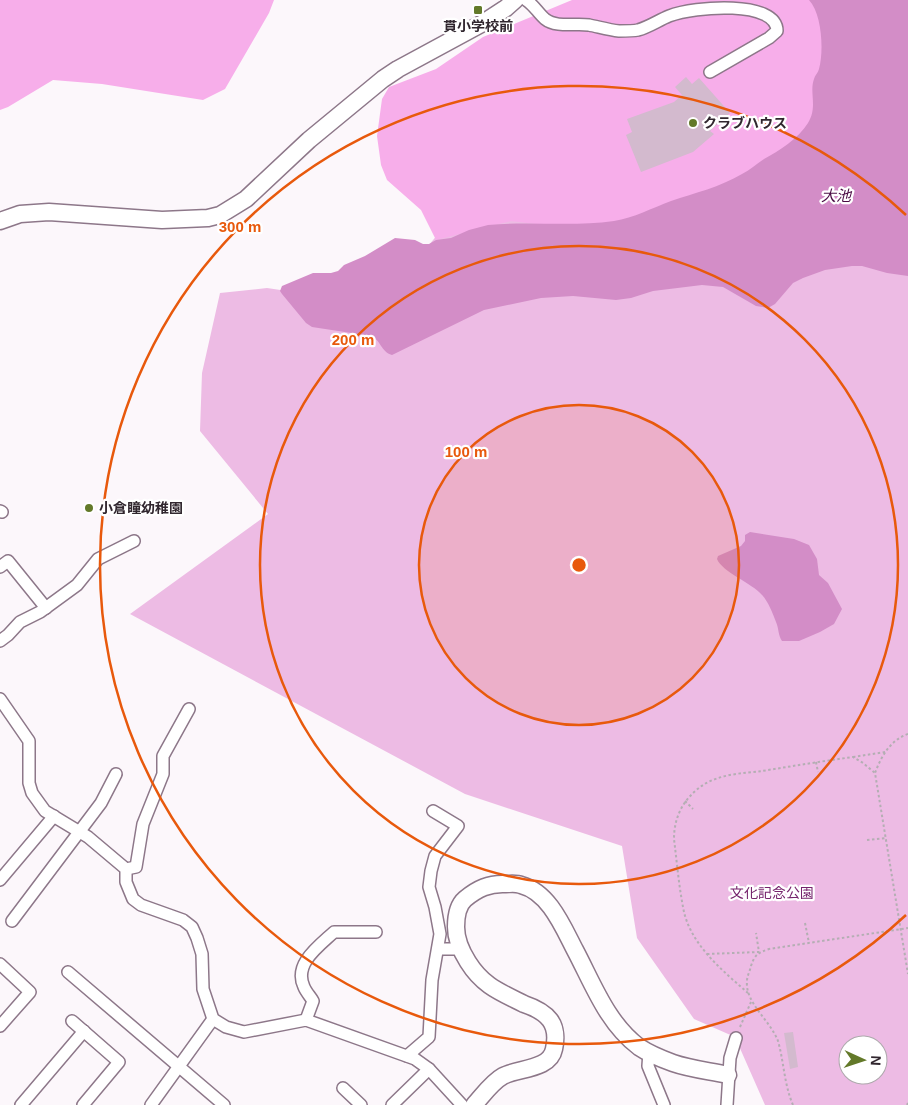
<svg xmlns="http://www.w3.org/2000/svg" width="908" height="1105" font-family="Arial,'Noto Sans JP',sans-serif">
  <rect width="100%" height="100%" fill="#fcf7fb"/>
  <path fill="#edbbe4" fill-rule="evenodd" d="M 908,0 L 908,1105 L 765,1105 L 735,1037 L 694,1019 L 637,938 L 622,846 L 465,794 L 130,614 L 268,514 L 200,431 L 202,373 L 220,293 L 267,288 L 334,298 L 423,252 L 496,165 ZM 848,1045 L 878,1045 L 878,1075 L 848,1075 Z"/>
  <g fill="#f7aeea">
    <path d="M 0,0 L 274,0 L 269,13 L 225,89 L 203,100 L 102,84 L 53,80 L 8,107 L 0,110 Z"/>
    <path d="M 572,0 L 819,0 L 832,116 L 757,181 L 612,227 L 552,226 L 511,221 L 436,240 L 421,210 L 387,180 L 381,165 L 377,136 L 382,99 L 389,87 L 436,69 L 483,37 Z"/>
  </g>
  <g fill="#d38dc7">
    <path d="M 809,0 L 908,0 L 908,276 L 887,273 L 862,266 L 852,266 L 825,270 L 803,278 L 793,283 L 775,304 L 768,308 L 756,306 L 723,287 L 702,285 L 653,291 L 631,298 L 616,300 L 573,296 L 541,298 L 484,310 L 392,355 C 381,352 381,340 371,336 L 312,327 L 306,323 L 282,294 L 280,291 L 282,286 L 313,273 L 331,273 L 338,271 L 344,265 L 365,256 L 395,238 L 415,240 L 423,244 L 429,244 L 436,240 L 451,238 L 469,230 L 488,225 C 530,221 572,227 614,221 C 634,218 652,208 671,201 C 695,193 720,187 742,174 C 750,170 756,164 764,159 C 779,151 798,139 808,123 C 818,107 809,93 814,79 C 815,75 818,73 819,69 C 824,51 822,14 809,0 Z"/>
    <path d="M 750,532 L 794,539 L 809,545 L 817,559 L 819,575 L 828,583 L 842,609 L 834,624 L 820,632 L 799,641 L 782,641 C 778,635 779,629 776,622 C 773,614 768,601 762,595 C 752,583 722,572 717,559 L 718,556 L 741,546 L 745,541 L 745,535 Z"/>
  </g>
  <g fill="#d3bace">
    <path d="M 686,77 L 692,84 L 699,78 L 730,113 L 710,131 L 714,134 L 693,152 L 641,172 L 626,135 L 632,132 L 627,119 L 674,102 L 682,95 L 675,87 Z"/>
    <path d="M 793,1032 L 798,1067 L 790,1069 L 784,1033 Z"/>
  </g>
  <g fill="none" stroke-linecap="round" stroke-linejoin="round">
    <defs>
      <g id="street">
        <path d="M 526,0 C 534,5 538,13 545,19 C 556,28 576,23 589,25 C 599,27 609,30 619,31 C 625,31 633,31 638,30 C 649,27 659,20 669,16 C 695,6 777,0 777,31 L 769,38 L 710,72"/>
        <path d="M 0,511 L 2,512"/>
        <path d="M 0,567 L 8,561 L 46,608"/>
        <path d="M 0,641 L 8,635 L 20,622 L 40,612 L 77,585 L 98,559 L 134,541"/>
        <path d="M 0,699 L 29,741 L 29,783 L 32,793 L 45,811 L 88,837 L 126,869 L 126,882 L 133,899 L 141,905 L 183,920 L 192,927 L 197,938 L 202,954 L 203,989 L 213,1019 L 226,1027 L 244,1032 L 306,1020 L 415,1059 L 429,1069 L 462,1105"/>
        <path d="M 126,869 L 136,867 L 143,824 L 163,774 L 163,756 L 189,709"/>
        <path d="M 0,880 L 54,816"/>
        <path d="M 12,921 L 101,803 L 116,774"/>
        <path d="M 438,949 L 461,949"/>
        <path d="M 0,964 L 30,992 L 0,1026"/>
        <path d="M 68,972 L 224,1105"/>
        <path d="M 306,1020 L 313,1001 C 310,996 306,992 304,987 C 293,964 319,946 334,932 L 376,932"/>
        <path d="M 72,1021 L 119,1062 L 83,1105"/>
        <path d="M 649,1052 L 648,1066 L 664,1105"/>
        <path d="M 407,1056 L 429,1037 L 432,980 L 440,934 L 435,907 L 429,887 L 431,871 L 435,856 L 458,826 L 433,811"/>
        <path d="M 343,1088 L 361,1105"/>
        <path d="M 21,1105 L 84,1031"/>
        <path d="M 151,1105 L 213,1019"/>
        <path d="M 392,1105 L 429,1069"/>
        <path d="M 727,1105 L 730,1058 L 736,1038"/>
      </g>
      <g id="secondary">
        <path d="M 0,221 L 20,214 L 49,212 L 162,220 L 208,218 L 220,215 L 246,199 L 309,140 L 383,79 L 398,69 L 483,23 L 506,8 L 515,0"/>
        <path d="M 474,1105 C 483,1095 492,1082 503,1076 C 518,1068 550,1070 554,1049 C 556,1040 556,1028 550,1020 C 544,1012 533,1007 524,1004 C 500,992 483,986 468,962 C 461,951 456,940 456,927 C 456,917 458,905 465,899 C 477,889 489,883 506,884 C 510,884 516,883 521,885 C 549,892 563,927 575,950 C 593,984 607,1023 639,1047 C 648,1053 662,1059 673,1063 C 690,1069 710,1071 728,1075"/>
      </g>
    </defs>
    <use href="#street" stroke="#8d7789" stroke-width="14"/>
    <use href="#secondary" stroke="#8d7789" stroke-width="19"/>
    <g stroke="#b4aeb3" stroke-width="2" stroke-dasharray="2.5 2.5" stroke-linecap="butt">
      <path d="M 908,734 C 890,740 881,757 875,773 L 908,974"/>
      <path d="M 853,757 L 885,752"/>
      <path d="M 816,762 L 818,772"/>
      <path d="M 685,801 L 693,809"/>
      <path d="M 867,840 L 886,838"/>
      <path d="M 805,923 L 809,943"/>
      <path d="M 707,954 L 759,952 L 756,933"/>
      <path d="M 748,993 C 723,971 692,946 684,912 C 679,888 677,863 674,839 C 674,816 684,798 703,785 C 720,774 744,773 762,771 C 793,766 823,761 853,757 L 863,763 L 875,773"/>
      <path d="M 740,1027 L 751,1002"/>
      <path d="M 793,1105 C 784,1084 784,1062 778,1041 C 770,1020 745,1003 747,981 C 747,976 750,971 751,966 C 755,954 758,953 769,949 L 908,928"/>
      <path d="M 907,1105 L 908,1103"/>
    </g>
    <use href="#street" stroke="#fff" stroke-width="11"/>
    <use href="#secondary" stroke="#fff" stroke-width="16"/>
  </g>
  <circle cx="579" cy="565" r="160" fill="#e8590c" fill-opacity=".12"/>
  <g fill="none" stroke="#e8590c" stroke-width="2.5">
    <circle cx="579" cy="565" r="160"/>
    <circle cx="579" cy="565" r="319"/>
    <path d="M906 915A479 479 0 1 1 906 215"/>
  </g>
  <g fill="#637929" stroke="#fff" stroke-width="2">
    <rect x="473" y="5" width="10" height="10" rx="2.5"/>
    <circle cx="693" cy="123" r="5"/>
    <circle cx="89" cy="508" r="5"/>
  </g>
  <g text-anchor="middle" stroke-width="4.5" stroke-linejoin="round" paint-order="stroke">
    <g font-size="14" font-weight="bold" fill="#31272f" stroke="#fff" text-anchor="start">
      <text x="478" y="31" text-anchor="middle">貫小学校前</text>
      <text x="703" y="128">クラブハウス</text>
      <text x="99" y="513">小倉瞳幼稚園</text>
    </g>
    <g font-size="14" fill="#75236c" stroke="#fff">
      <text x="772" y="898">文化記念公園</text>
    </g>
    <g font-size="15" font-style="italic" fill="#4a0b44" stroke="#fff">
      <text x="836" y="201">大池</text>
    </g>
  </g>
  <circle cx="579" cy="565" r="8" fill="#e8590c" stroke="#fff" stroke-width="2.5"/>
  <g font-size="15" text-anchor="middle" font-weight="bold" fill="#e8590c" stroke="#fff" stroke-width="4.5" stroke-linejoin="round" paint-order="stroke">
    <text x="240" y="232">300 m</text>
    <text x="353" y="345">200 m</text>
    <text x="466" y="457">100 m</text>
  </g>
  <g transform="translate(863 1060) rotate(93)"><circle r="24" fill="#ffffff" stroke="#ada9ac"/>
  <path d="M0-4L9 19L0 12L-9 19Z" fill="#637929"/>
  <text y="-8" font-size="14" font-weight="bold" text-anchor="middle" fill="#31272f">N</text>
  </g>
</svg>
